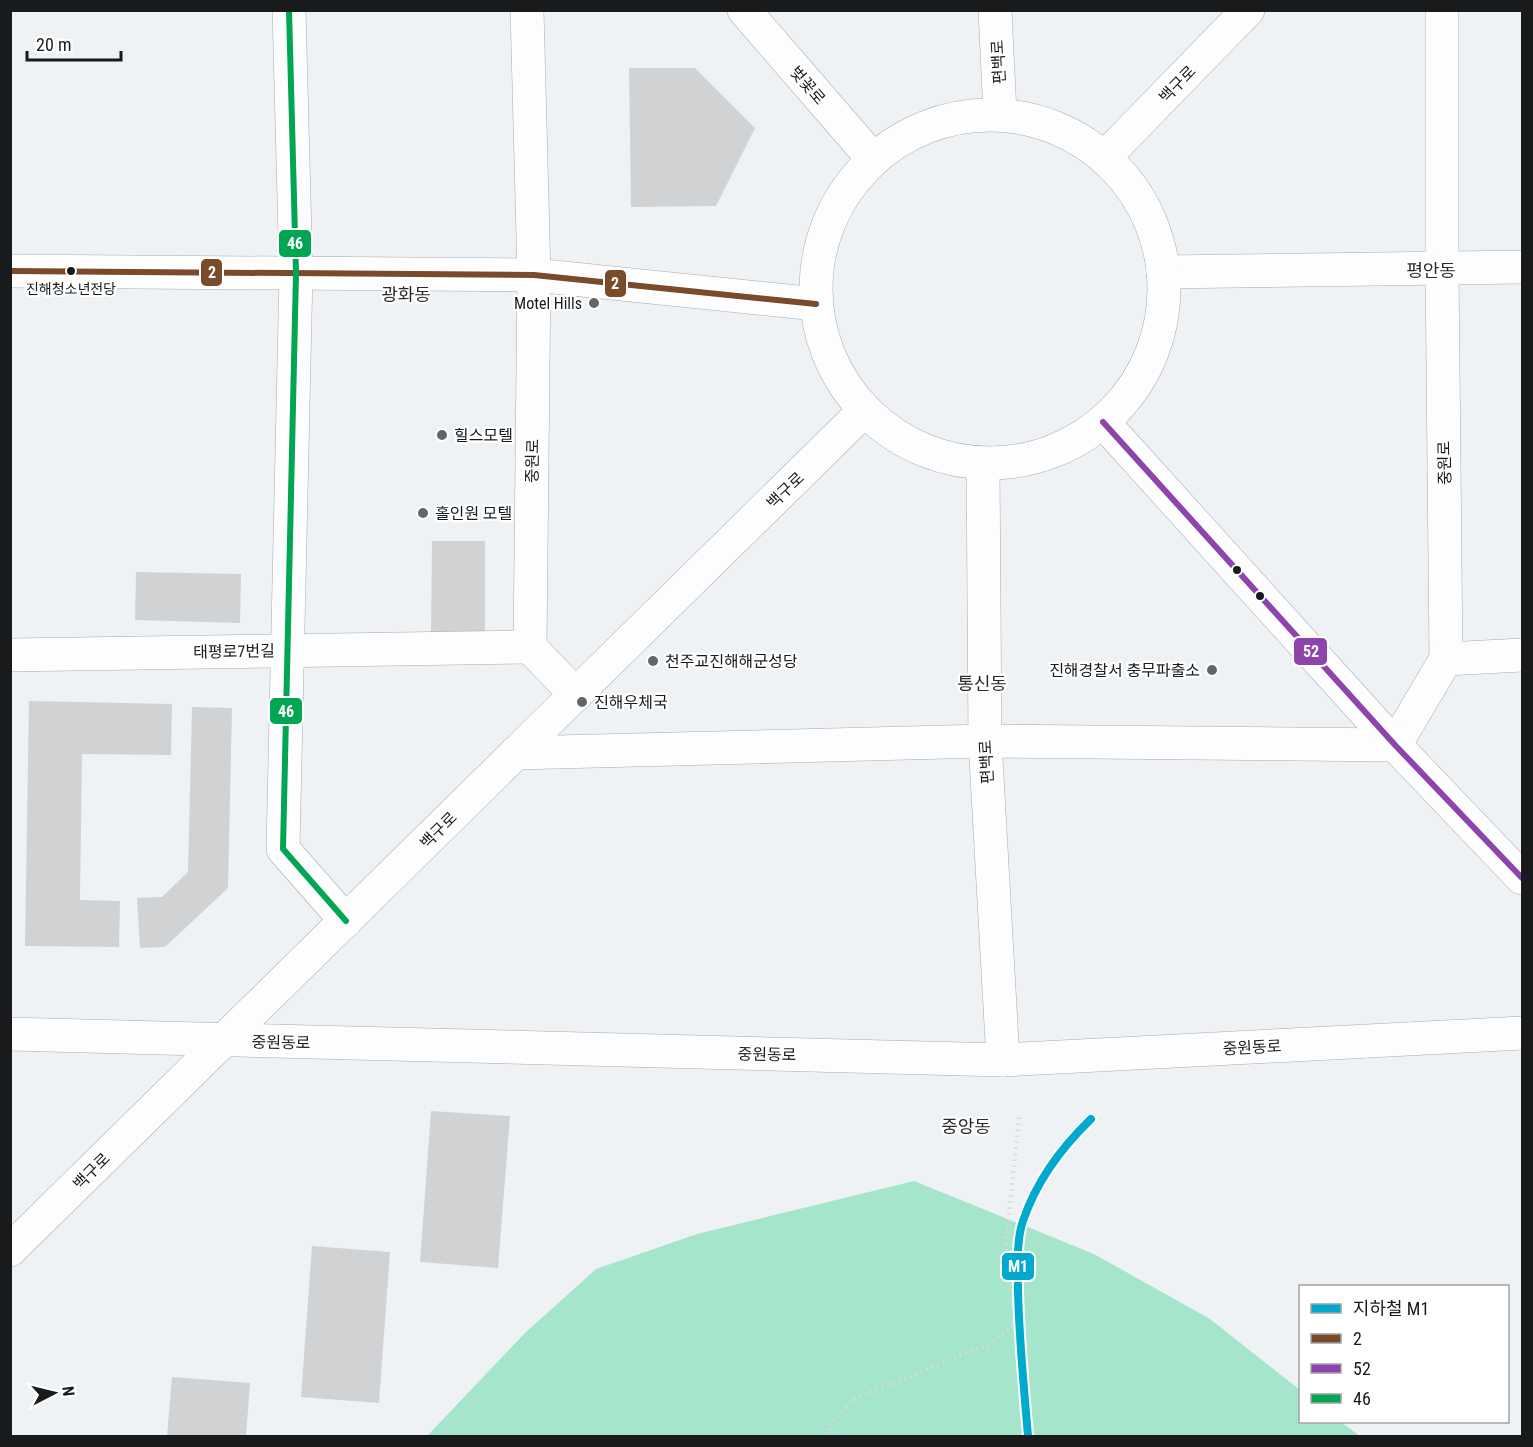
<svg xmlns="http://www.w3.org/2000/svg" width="1533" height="1447" font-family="'Roboto Condensed','Noto Sans KR',sans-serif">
  <rect width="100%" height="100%" fill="#eff2f5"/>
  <path fill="#a5e5cc" d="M 914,1181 L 1094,1254 L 1210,1319 L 1300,1390 L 1300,1422 L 1341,1422 L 1360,1436 L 427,1436 L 525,1333 L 596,1269 L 697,1234 Z"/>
  <g fill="#d1d2d3">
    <path d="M 629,68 L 695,68 L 755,128 L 716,206 L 631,207 Z"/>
    <path d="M 432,541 L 485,541 L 485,634 L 431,634 Z"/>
    <path d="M 136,572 L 241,574 L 240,623 L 135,620 Z"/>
    <path d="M 29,701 L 172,704 L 171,755 L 82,754 L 80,900 L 120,901 L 119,947 L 25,946 Z"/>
    <path d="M 192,707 L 232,708 L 228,888 L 165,947 L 140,948 L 137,898 L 162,897 L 188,872 Z"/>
    <path d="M 431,1111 L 510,1116 L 498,1268 L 420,1262 Z"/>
    <path d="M 312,1246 L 390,1252 L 379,1403 L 301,1397 Z"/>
    <path d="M 172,1377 L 250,1383 L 246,1436 L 167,1436 Z"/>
  </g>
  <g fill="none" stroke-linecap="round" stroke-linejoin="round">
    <defs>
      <g id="street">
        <path d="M 289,10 L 296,273 L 283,849 L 346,921"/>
        <path d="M 527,10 L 534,275 L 530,647"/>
        <path d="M 995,10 L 1000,114"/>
        <path d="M 1442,10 L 1442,268 L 1446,659"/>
        <path d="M 10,271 L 534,275 L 816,304"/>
        <path d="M 1163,272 L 1522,267"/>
        <path d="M 983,463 L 985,741 L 1003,1060"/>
        <path d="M 530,647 L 576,695"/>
        <path d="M 10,655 L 530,647"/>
        <path d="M 1446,659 L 1522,655"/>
        <path d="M 516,753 L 985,741 L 1395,745 L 1446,659"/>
        <path d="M 10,1034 L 1003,1060 L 1522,1033"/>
      </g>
      <g id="secondary">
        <path d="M 744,10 L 873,159"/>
        <circle cx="990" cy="289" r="174"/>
        <path d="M 1105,157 L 1248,10"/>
        <path d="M 1103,422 L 1395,745 L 1522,878"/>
        <path d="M 10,1250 L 865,410"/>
      </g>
    </defs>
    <use href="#street" stroke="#a9aaad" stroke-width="34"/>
    <use href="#secondary" stroke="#a9aaad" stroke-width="34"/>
    <path stroke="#d9d9db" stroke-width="4" stroke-dasharray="1.5 4.5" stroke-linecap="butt" d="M 831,1436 L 828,1426 L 854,1399 L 989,1344 L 1014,1325 L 1010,1276 L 1006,1244 L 1019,1117"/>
    <use href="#street" stroke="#fdfdfe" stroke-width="33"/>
    <use href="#secondary" stroke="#fdfdfe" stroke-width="33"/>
    <defs>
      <path id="bus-1" d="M 10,271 L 534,275 L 816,304"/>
      <path id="bus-2" d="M 1103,422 L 1395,745 L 1522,878"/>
      <path id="bus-3" d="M 289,10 L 296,273 L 283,849 L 346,921"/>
    </defs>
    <use href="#bus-1" stroke="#fff" stroke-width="10"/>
    <use href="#bus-2" stroke="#fff" stroke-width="10"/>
    <use href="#bus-3" stroke="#fff" stroke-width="10"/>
    <use href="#bus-1" stroke="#7a4b2a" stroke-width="6"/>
    <use href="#bus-2" stroke="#8e44ad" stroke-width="6"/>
    <use href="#bus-3" stroke="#00a651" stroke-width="6"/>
    <defs>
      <path id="metro-1" d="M 1028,1436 C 1024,1388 1019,1339 1018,1290 C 1018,1268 1016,1241 1023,1221 C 1036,1182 1062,1147 1091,1119"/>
    </defs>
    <use href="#metro-1" stroke="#fff" stroke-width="12"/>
    <use href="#metro-1" stroke="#00a9ce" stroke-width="8"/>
  </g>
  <g fill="#181a1c" stroke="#fff" stroke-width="2">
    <circle cx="71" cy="271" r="5"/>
    <circle cx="1237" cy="570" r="5"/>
    <circle cx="1260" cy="596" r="5"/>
  </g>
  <g fill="#636668" stroke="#fff" stroke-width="2">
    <circle cx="594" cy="303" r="6"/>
    <circle cx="442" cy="435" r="6"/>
    <circle cx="423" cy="513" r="6"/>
    <circle cx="653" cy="661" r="6"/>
    <circle cx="1212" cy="670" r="6"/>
    <circle cx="582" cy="702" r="6"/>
  </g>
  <g text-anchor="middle" stroke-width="4.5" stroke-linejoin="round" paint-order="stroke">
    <g font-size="14" fill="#181a1c" stroke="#fff">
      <text x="71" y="294">진해청소년전당</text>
    </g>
    <g font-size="16" fill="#181a1c" stroke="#fff">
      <text transform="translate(998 62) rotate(-93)" y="6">편백로</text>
      <text transform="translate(1177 84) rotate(-46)" y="6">백구로</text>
      <text transform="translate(808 85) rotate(49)" y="6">벚꽃로</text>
      <text transform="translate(532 461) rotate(-89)" y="6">중원로</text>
      <text transform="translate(1444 463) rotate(-91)" y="6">중원로</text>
      <text transform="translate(785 490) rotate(-44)" y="6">백구로</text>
      <text transform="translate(234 651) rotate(-1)" y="6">태평로7번길</text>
      <text transform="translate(986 762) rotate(-93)" y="6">편백로</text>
      <text transform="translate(438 830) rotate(-45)" y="6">백구로</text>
      <text transform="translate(281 1042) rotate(1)" y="6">중원동로</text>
      <text transform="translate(1252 1047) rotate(-3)" y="6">중원동로</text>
      <text transform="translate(767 1054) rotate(1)" y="6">중원동로</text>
      <text transform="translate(91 1171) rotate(-45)" y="6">백구로</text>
    </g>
    <g font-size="16" fill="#181a1c" stroke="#fff" text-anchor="start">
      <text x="582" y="309" text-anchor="end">Motel Hills</text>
      <text x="454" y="441">힐스모텔</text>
      <text x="435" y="519">홀인원 모텔</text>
      <text x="665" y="667">천주교진해해군성당</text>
      <text x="1200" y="676" text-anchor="end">진해경찰서 충무파출소</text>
      <text x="594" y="708">진해우체국</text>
    </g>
    <g font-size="18" fill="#282c30" stroke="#fff">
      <text x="1431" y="277">평안동</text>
      <text x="406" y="301">광화동</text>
      <text x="982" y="690">통신동</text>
      <text x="966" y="1133">중앙동</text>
    </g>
  </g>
  <g stroke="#fff" stroke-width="2">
    <rect x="278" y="229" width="34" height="29" rx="6" fill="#00a651"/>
    <rect x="200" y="258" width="23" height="29" rx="6" fill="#7a4b2a"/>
    <rect x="604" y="269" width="23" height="29" rx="6" fill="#7a4b2a"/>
    <rect x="1293" y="637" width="35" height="29" rx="6" fill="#8e44ad"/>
    <rect x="269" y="697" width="34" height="28" rx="6" fill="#00a651"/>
    <rect x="1001" y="1252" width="34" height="29" rx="6" fill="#00a9ce"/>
  </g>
  <g font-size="16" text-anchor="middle" font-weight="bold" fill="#fff">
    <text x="295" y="249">46</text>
    <text x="212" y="278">2</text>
    <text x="615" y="289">2</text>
    <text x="1311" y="657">52</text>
    <text x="286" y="717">46</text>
    <text x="1018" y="1272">M1</text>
  </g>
  <rect width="1533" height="1447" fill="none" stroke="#181a1c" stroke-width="24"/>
  <rect x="1299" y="1285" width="210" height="138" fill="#ffffff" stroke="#a3a3a4" stroke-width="1.5"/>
  <rect x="1311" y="1304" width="30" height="9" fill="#00a9ce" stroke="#a3a3a4" stroke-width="1.5"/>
  <text x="1353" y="1315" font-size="18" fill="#181a1c">지하철 M1</text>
  <rect x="1311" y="1334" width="30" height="9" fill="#7a4b2a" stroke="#a3a3a4" stroke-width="1.5"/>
  <text x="1353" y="1345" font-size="18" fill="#181a1c">2</text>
  <rect x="1311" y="1364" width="30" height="9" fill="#8e44ad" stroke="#a3a3a4" stroke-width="1.5"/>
  <text x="1353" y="1375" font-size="18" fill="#181a1c">52</text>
  <rect x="1311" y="1394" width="30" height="9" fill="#00a651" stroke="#a3a3a4" stroke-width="1.5"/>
  <text x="1353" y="1405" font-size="18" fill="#181a1c">46</text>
  <g transform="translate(54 1393) rotate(83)" stroke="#ffffff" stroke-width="4.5" paint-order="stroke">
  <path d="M0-4.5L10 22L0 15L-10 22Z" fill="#181a1c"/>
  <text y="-9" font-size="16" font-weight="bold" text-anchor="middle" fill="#181a1c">N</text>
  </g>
  <path d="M27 51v9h94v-9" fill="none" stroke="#181a1c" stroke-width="3"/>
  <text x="36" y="51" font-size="18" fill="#181a1c" stroke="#ffffff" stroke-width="4.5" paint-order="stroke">20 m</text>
</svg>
